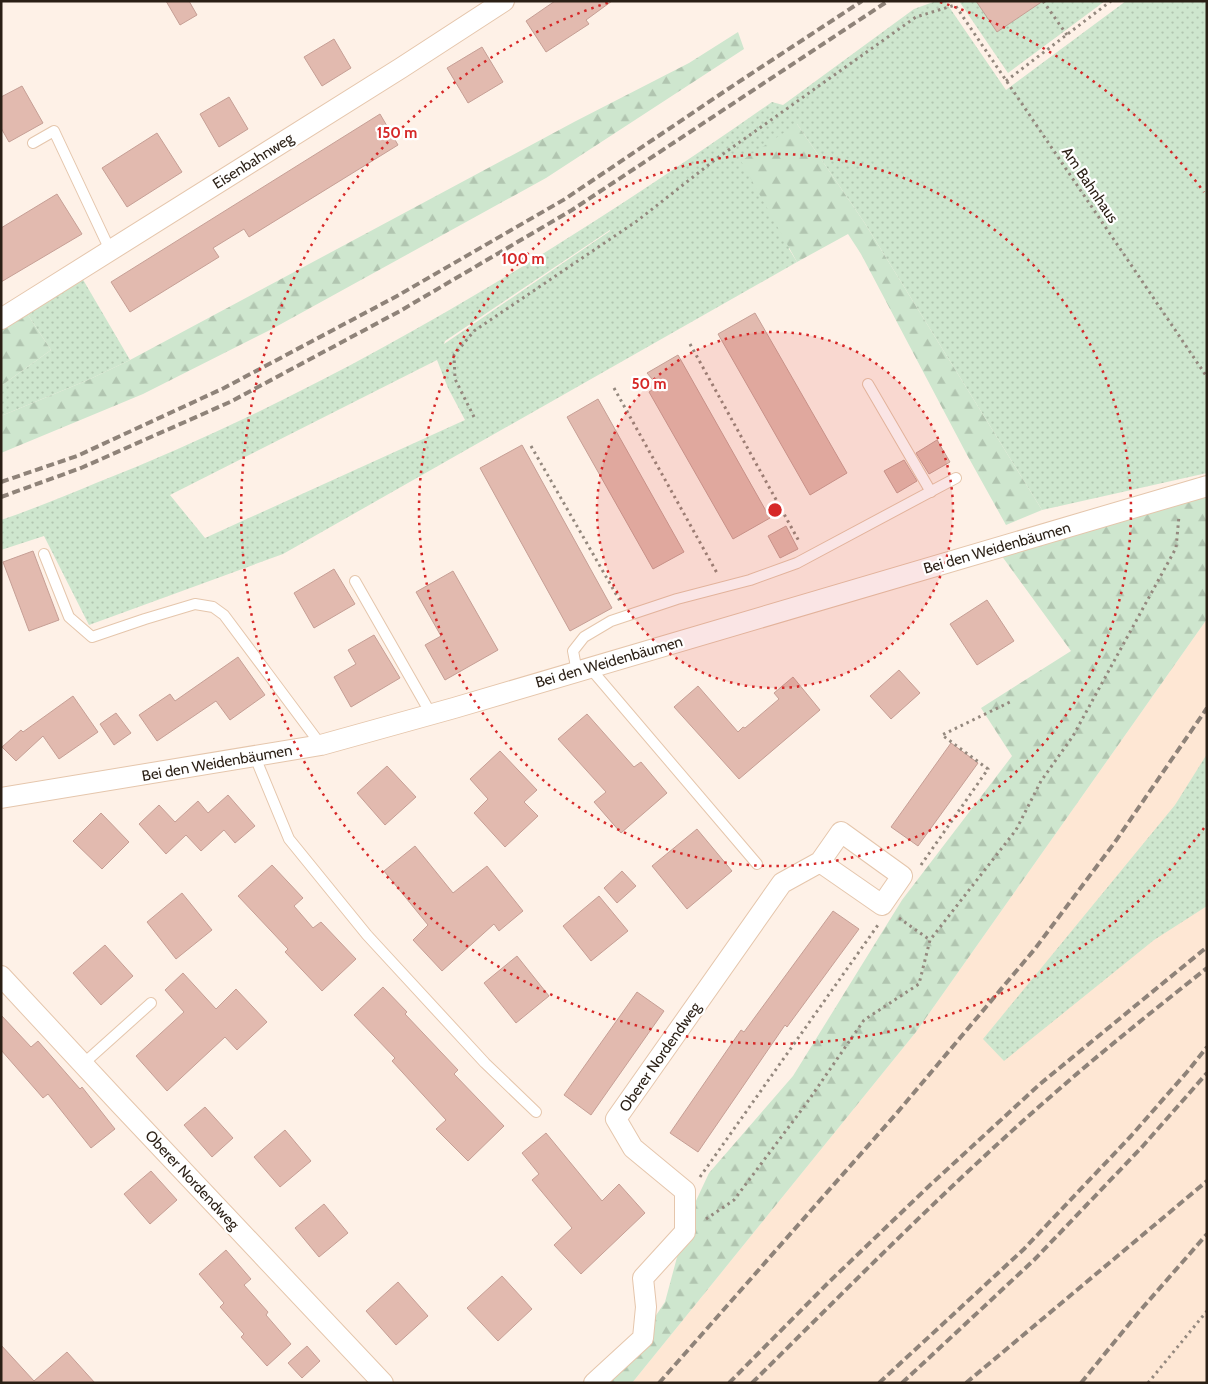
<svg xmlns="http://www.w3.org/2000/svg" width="1208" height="1384" font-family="Cabin,sans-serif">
  <defs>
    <pattern id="grass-dots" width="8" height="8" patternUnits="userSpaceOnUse" patternTransform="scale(1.25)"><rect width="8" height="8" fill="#cee6ce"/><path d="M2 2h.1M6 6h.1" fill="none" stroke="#b1c5b0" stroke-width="1.8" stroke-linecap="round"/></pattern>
    <pattern id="forest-firs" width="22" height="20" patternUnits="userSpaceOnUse" patternTransform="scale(1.25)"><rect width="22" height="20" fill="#cee6ce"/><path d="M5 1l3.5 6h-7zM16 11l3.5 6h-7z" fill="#b1c5b0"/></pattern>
  </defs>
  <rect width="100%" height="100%" fill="#fef1e7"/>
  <path fill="#fee7d4" d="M 1207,619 L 1207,1383 L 632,1383 L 916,1032 Z"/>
  <g fill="url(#grass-dots)" fill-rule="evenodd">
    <path d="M 936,1 L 945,1 L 1006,90 L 1126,1 L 1207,1 L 1207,473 L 1042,510 L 864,222 L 797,124 L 789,249 L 797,262 L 283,554 L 89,625 L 44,536 L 1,550 L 1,520 C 33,509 65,496 96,483 C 338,388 560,250 772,102 L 783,105 L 914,9 ZM 610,230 L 610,231 L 444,344 L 445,341 ZM 437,360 L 448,388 L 465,420 L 205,538 L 170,495 Z"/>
    <path d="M 959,1 L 1105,1 L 1008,73 Z"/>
    <path d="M 78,271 L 130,360 L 88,380 L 1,416 L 1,386 L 51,350 L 22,306 Z"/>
    <path d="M 1207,754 L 1207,906 L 1154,940 L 1004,1061 L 983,1039 L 1175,805 Z"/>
  </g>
  <g fill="url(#forest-firs)">
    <path d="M 738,32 L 744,49 L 546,178 L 272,329 L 143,394 L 1,453 L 1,416 L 88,380 L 130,360 L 574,122 L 689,63 Z"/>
    <path d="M 797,124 L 864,222 L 1042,510 L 1006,525 L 966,453 L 861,254 L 848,234 L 797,262 L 741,161 Z"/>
    <path d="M 22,306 L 51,350 L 1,386 L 1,319 Z"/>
    <path d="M 1207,486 L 1207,619 L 916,1032 L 632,1383 L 601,1383 L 638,1342 L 665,1302 L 687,1220 L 709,1173 L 793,1076 L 902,900 L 1012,756 L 981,708 L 1071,651 L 996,548 Z"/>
  </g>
  <g fill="#e2baaf" stroke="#c69f95">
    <path d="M 166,1 L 189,1 L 197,15 L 180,25 Z"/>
    <path d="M 555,1 L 612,1 L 586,20 L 589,24 L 546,52 L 526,21 Z"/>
    <path d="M 976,1 L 1043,1 L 997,32 Z"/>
    <path d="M 334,39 L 351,68 L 322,86 L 304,57 Z"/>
    <path d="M 482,47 L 503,82 L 468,103 L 447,68 Z"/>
    <path d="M 22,86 L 43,123 L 9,142 L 1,128 L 1,97 Z"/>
    <path d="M 229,97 L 248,129 L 219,147 L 200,114 Z"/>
    <path d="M 380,114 L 398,145 L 249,237 L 244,229 L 213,248 L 219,257 L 130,312 L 111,282 Z"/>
    <path d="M 157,133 L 182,172 L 127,207 L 102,168 Z"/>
    <path d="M 57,194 L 82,234 L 1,282 L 1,228 Z"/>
    <path d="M 755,313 L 847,473 L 810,495 L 718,334 Z"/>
    <path d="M 678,355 L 770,518 L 733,539 L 649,392 L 658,386 L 647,373 Z"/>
    <path d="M 598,399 L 684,552 L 653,569 L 567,417 Z"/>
    <path d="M 937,440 L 950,462 L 929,474 L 916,453 Z"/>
    <path d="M 522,445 L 612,608 L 570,631 L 480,468 Z"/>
    <path d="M 904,460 L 917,481 L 897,493 L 884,471 Z"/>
    <path d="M 786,526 L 798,549 L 780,558 L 768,536 Z"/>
    <path d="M 33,551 L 59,620 L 29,631 L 3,562 Z"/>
    <path d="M 334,569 L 355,604 L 314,628 L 294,593 Z"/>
    <path d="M 453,571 L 498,650 L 445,680 L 425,645 L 441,636 L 416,592 Z"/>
    <path d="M 987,600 L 1014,641 L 977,665 L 950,624 Z"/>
    <path d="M 374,635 L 400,678 L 351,707 L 334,677 L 356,664 L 348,650 Z"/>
    <path d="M 238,657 L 265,695 L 230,720 L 216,701 L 157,741 L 139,715 L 170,694 L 175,701 Z"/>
    <path d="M 899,670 L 920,693 L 891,719 L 870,696 Z"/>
    <path d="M 793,677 L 820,710 L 739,779 L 674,707 L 698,686 L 738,732 L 743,727 L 745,728 L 779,699 L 774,693 Z"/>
    <path d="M 73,696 L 98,732 L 59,759 L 43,736 L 16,761 L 2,747 L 21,730 L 23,732 Z"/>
    <path d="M 116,713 L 131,733 L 114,745 L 100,724 Z"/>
    <path d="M 587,714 L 634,767 L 641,762 L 667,793 L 621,833 L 594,802 L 606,792 L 558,739 Z"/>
    <path d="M 951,743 L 978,763 L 918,846 L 891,827 Z"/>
    <path d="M 500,751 L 537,790 L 524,802 L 538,816 L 505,847 L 474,813 L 488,799 L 470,779 Z"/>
    <path d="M 387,766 L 416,797 L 385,825 L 357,793 Z"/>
    <path d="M 228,795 L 255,826 L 235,843 L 224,830 L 201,851 L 186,835 L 166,854 L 139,824 L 159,805 L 175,822 L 198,801 L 208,813 Z"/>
    <path d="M 101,813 L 129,842 L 102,869 L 73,841 Z"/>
    <path d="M 697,829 L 732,871 L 687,909 L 652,866 Z"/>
    <path d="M 415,846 L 453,893 L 487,866 L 523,911 L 499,931 L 494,924 L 442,971 L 413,940 L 428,925 L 384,871 Z"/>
    <path d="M 272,865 L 303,898 L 294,906 L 313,928 L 321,922 L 356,959 L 322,991 L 285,952 L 288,949 L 238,896 Z"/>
    <path d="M 622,871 L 636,886 L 617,903 L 604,888 Z"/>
    <path d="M 182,893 L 212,930 L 176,959 L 147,922 Z"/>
    <path d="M 599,896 L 628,931 L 591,961 L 563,926 Z"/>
    <path d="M 833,911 L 859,929 L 787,1027 L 785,1025 L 698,1152 L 670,1133 L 741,1030 L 744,1032 Z"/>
    <path d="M 105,945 L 133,976 L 101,1005 L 73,973 Z"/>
    <path d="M 517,956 L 549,996 L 516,1023 L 484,983 Z"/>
    <path d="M 183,973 L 216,1009 L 236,989 L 267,1022 L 237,1050 L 225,1037 L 167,1091 L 136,1056 L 184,1012 L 165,990 Z"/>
    <path d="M 383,987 L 407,1012 L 405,1014 L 458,1070 L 454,1074 L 504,1126 L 468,1161 L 436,1129 L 446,1120 L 392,1061 L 395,1058 L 354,1015 Z"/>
    <path d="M 637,992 L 664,1011 L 591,1115 L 564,1095 Z"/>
    <path d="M 1,1015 L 31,1047 L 38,1041 L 80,1089 L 82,1087 L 115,1129 L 91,1148 L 48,1094 L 43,1098 L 1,1050 Z"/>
    <path d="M 205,1107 L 233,1138 L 212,1157 L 184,1125 Z"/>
    <path d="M 285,1130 L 311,1161 L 280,1187 L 254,1157 Z"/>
    <path d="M 546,1133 L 602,1201 L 619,1184 L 645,1213 L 581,1274 L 554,1245 L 572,1228 L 532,1180 L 539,1174 L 522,1153 Z"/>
    <path d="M 151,1171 L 177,1200 L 150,1224 L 124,1194 Z"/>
    <path d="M 324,1204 L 348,1233 L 319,1257 L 295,1228 Z"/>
    <path d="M 226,1250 L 251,1279 L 244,1285 L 268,1312 L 266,1315 L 291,1344 L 267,1366 L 241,1337 L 244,1334 L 220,1307 L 224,1303 L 199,1274 Z"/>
    <path d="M 502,1276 L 532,1309 L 498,1341 L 467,1308 Z"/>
    <path d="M 398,1282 L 428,1316 L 396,1345 L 366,1311 Z"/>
    <path d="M 1,1345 L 34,1381 L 67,1352 L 95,1383 L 1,1383 Z"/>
    <path d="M 307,1346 L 320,1361 L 302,1378 L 288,1363 Z"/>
  </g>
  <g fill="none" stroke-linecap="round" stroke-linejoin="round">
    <defs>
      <g id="lane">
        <path d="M 33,143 L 54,131 L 110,250"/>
        <path d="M 868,384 L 931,492"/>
        <path d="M 44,554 L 69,617 L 92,637 L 145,619 L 195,604 L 213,607 L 224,615 L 321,745"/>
        <path d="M 355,581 L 431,714"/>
        <path d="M 590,668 L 757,864"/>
        <path d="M 577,672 L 573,651 L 584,637 L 611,621 L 677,599 L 750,580 L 797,563 L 956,478"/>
        <path d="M 255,757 L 289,839 L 367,935 L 485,1063 L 536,1112"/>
        <path d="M 83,1064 L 151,1003"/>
      </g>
      <g id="street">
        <path d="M 1,319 L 401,68 L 504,1"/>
        <path d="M 1,798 L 321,745 L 454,708 L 1207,486"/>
        <path d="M 1,976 L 120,1104 L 383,1383"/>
        <path d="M 594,1383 L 643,1338 L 646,1307 L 643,1278 L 685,1232 L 685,1191 L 633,1148 L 616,1119 L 782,883 L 820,862 L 841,832 L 902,876 L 882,905 L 820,862"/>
      </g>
    </defs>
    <use href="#lane" stroke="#e5c6ac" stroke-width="12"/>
    <use href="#street" stroke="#e5c6ac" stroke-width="22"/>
    <g stroke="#94887e" stroke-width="3" stroke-dasharray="2.5 4" stroke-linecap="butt">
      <path d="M 1043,1 L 1067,35"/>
      <path d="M 1006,81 L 1111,1"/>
      <path d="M 690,344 L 800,543"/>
      <path d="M 614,388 L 717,573"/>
      <path d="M 474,417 L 455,379 L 454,355 L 474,331 L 637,221 L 716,159 L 916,17 L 955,5 L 1207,377"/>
      <path d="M 531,446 L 620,601"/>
      <path d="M 921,865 L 988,769 L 942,735 L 1010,702"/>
      <path d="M 899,918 L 930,940"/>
      <path d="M 700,1177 L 878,925"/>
      <path d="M 706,1219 L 734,1200 L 806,1104 L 864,1020 L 919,984 L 930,940 L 1016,830 L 1041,781 L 1073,736 L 1176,548 L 1179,516"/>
      <path d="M 1148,1383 L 1207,1311"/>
    </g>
    <use href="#lane" stroke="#fff" stroke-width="10"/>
    <use href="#street" stroke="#fff" stroke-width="20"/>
    <g stroke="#8f8379" stroke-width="4" stroke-dasharray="8 4" stroke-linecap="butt">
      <path d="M 1,482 L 77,456 L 224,388 L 397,296 L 565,199 L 734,85 L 862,1"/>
      <path d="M 1,497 L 81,468 L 230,402 L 400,311 L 572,210 L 888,1"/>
      <path d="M 659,1383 L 896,1114 L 1034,950 L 1115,842 L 1207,708"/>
      <path d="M 729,1383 L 830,1281 L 928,1187 L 1040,1084 L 1207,947"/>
      <path d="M 752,1383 C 850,1286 946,1188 1049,1098 C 1100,1053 1154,1010 1207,968"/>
      <path d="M 879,1383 L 1024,1249 L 1131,1136 L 1187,1072 L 1207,1047"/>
      <path d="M 902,1383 L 1034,1260 L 1142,1147 L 1207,1073"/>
      <path d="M 966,1383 L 1207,1181"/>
      <path d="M 1081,1383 L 1138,1313 L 1207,1234"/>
    </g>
  </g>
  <circle cx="775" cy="510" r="178" fill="#d62828" fill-opacity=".12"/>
  <g fill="none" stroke="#d62828" stroke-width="2.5" stroke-dasharray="2.5 5">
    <circle cx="775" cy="510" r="178"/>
    <circle cx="775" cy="510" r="356"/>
    <path d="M1204 828A534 534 0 1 1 610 2M940 2A534 534 0 0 1 1204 192"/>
  </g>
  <g text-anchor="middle" stroke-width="4.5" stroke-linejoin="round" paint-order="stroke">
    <g font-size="15" fill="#2a1f15" stroke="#fff">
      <text transform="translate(253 161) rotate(-32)" y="5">Eisenbahnweg</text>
      <text transform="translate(1090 185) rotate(56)" y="5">Am Bahnhaus</text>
      <text transform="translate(997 548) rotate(-16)" y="5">Bei den Weidenbäumen</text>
      <text transform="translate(609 662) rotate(-16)" y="5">Bei den Weidenbäumen</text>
      <text transform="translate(217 763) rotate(-10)" y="5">Bei den Weidenbäumen</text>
      <text transform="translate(660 1057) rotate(-55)" y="5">Oberer Nordendweg</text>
      <text transform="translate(192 1180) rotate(47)" y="5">Oberer Nordendweg</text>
    </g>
  </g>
  <circle cx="775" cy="510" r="8" fill="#d62828" stroke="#fff" stroke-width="2.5"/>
  <g font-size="15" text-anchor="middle" font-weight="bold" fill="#d62828" stroke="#fff" stroke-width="4.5" stroke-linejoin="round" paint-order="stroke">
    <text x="397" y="138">150 m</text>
    <text x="523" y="264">100 m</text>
    <text x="649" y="389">50 m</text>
  </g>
  <rect width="1208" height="1384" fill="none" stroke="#2a1f15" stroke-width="5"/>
</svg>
